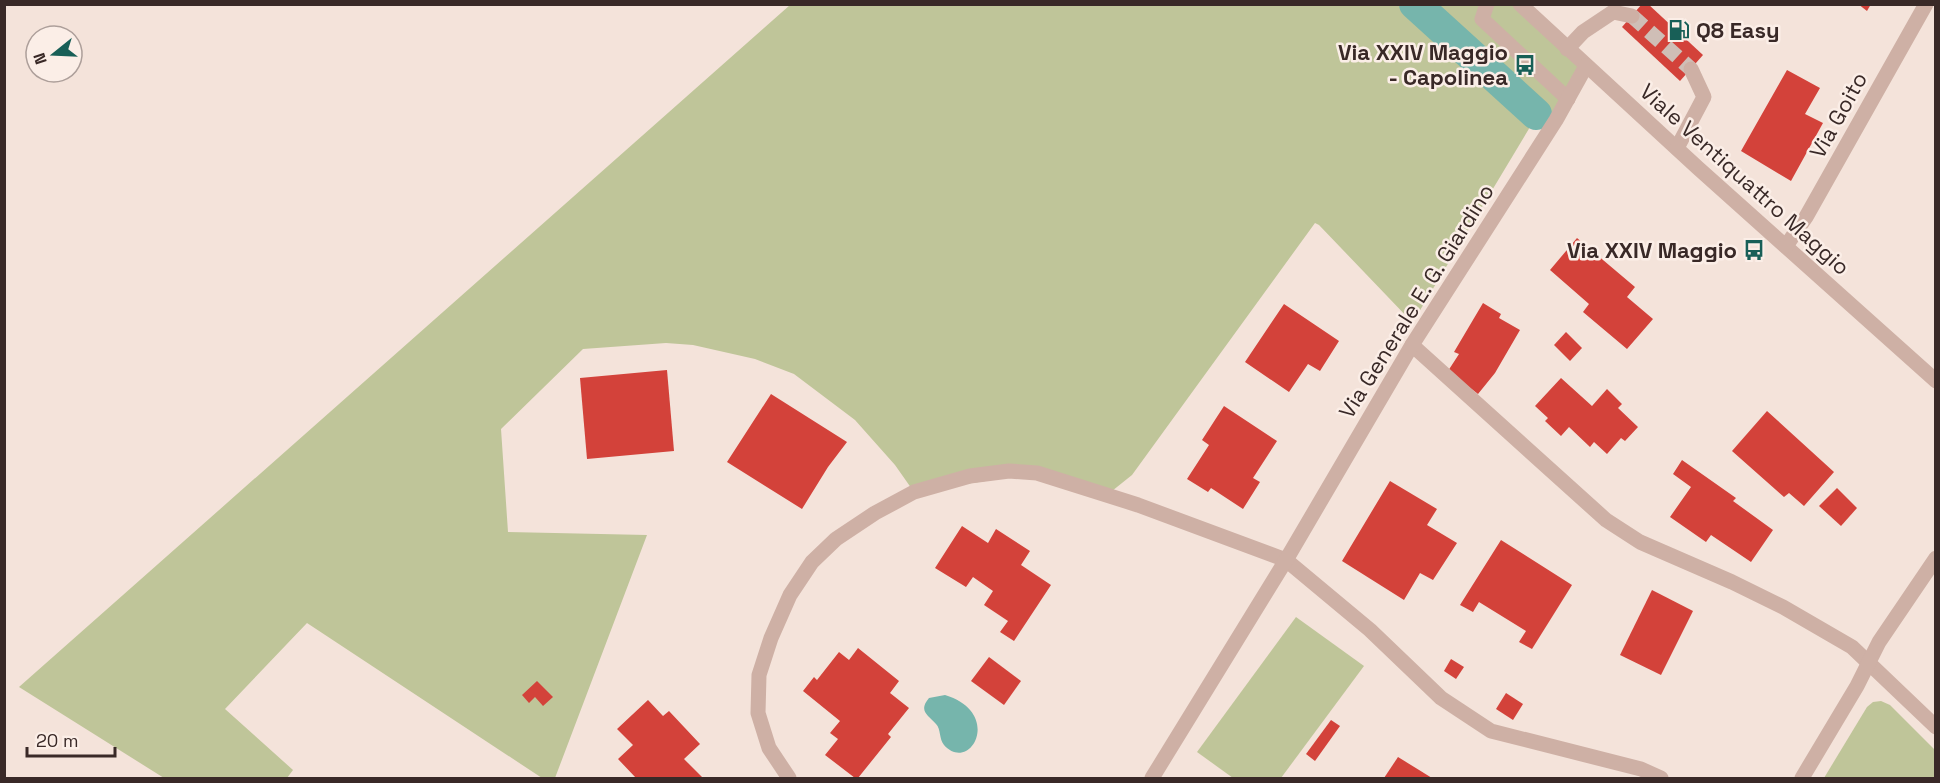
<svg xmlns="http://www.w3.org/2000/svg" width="1940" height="783" font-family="'Space Grotesk',sans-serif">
  <rect width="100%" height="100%" fill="#f4e3da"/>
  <g fill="#bfc599">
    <path d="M 790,5 L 1520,5 L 1586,66 L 1556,120 L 1530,127 L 1416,317 L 1410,320 L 1319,225 L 1315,223 L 1132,475 L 1107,495 L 1037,473 L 914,492 L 895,465 L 855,420 L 794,374 L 755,359 L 693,345 L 666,343 L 583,349 L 501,429 L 508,532 L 647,535 L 555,778 L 542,778 L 307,623 L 225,709 L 293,770 L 287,778 L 164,778 L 19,687 Z"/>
    <path d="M 1296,617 L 1364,666 L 1281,778 L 1233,778 L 1197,752 Z"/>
    <path d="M 1881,701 L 1890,705 L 1935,750 L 1935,778 L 1824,778 L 1867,707 L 1873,702 Z"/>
  </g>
  <path fill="#76b5ac" d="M 945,695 C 1004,713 970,774 944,745 C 939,739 941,729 936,724 C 928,715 918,711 929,698 Z"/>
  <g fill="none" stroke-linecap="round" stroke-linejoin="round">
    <path stroke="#76b5ac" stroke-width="32" d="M 1415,4 L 1536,114"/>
  </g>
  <g fill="#d3423a">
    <path d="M 1642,4 L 1648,4 L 1703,55 L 1680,81 L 1622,27 Z"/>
    <path d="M 1858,4 L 1871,4 L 1867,11 Z"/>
    <path d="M 1787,70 L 1820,88 L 1805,114 L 1823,123 L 1791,181 L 1741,151 Z"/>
    <path d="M 1577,238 L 1635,287 L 1627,297 L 1653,319 L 1627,349 L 1583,312 L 1589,304 L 1550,270 Z"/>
    <path d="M 1483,303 L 1501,314 L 1499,318 L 1520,330 L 1495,373 L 1478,394 L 1448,371 L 1459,354 L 1454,352 Z"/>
    <path d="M 1284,304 L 1339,341 L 1320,371 L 1308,364 L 1289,392 L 1245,362 Z"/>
    <path d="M 1566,332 L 1582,348 L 1570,361 L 1554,345 Z"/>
    <path d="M 667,370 L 674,451 L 587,459 L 580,378 Z"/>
    <path d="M 1561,378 L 1592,406 L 1607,389 L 1622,404 L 1618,408 L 1638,427 L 1625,441 L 1621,438 L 1607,454 L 1594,442 L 1590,447 L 1569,427 L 1561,436 L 1545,421 L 1548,418 L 1535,406 Z"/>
    <path d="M 771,394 L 847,442 L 828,467 L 802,509 L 727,462 Z"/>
    <path d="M 1224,406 L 1277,441 L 1253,478 L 1260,482 L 1243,509 L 1211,488 L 1208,492 L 1187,479 L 1209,445 L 1202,440 Z"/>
    <path d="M 1767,411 L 1834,472 L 1804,506 L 1789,493 L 1784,497 L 1732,451 Z"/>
    <path d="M 1682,460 L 1736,498 L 1733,501 L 1773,530 L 1751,562 L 1711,535 L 1706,542 L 1670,517 L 1691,487 L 1673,474 Z"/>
    <path d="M 1390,481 L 1437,509 L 1427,525 L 1457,543 L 1433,580 L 1420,573 L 1404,600 L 1342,561 Z"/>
    <path d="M 1837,488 L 1857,508 L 1841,526 L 1819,506 Z"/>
    <path d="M 962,526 L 988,543 L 996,529 L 1030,551 L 1021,565 L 1051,585 L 1014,641 L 1000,632 L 1008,621 L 984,605 L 993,591 L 973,577 L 966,587 L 935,568 Z"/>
    <path d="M 1501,540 L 1572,585 L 1532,649 L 1519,642 L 1526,631 L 1479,602 L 1473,612 L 1460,605 Z"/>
    <path d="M 1652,590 L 1693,611 L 1661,675 L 1620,655 Z"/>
    <path d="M 858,648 L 899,681 L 890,693 L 909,708 L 888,734 L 891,737 L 858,778 L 855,778 L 825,755 L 838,739 L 830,733 L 840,721 L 803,691 L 814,677 L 817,680 L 839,652 L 849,660 Z"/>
    <path d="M 989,657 L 1021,681 L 1004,705 L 971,681 Z"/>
    <path d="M 1451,659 L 1464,667 L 1456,679 L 1444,671 Z"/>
    <path d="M 537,681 L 553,697 L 543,706 L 535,697 L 529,703 L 522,695 Z"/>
    <path d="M 1506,693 L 1523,704 L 1513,720 L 1496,709 Z"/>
    <path d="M 648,700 L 663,716 L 669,711 L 700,744 L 684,759 L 703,778 L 636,778 L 618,759 L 633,745 L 617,729 Z"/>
    <path d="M 1331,720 L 1340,726 L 1315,761 L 1306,754 Z"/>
    <path d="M 1398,757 L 1432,778 L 1384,778 Z"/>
  </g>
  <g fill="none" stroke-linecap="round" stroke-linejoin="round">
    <path stroke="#cfbeb6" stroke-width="15" stroke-dasharray="15 8" stroke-linecap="butt" d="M 1632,16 L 1691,69"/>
    <g stroke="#ceb0a5" stroke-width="15">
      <path d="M 1487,4 L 1482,19 L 1568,99"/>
      <path d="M 1520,4 L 1698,168 L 1936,381"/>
      <path d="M 1567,49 L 1583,32 L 1613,12 L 1632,16"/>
      <path d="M 1677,148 L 1704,97 L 1691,69"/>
      <path d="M 1786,246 L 1806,217 L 1926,4"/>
      <path d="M 1412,345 L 1606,520 L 1640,542 L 1732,582 L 1783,607 L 1852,647 L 1936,727"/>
      <path d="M 789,778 L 769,748 L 758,713 L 759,675 L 771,638 L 790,595 L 812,562 L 836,539 L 875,513 L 914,492 L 970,476 L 1009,471 L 1037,473 L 1138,505 L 1286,560 L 1370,630 L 1441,698 L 1491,731 L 1641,769 L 1661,778"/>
      <path d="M 1152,778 L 1286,560 L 1412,345 L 1556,120 L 1586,66"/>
      <path d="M 1802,778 L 1857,686 L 1879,642 L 1936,558"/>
    </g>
  </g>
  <defs>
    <symbol id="fuel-bare" viewBox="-9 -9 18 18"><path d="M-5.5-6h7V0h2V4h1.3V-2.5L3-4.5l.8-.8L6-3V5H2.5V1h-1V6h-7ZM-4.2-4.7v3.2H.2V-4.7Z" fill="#185f57" stroke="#fbeee7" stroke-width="2.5" paint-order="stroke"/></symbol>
    <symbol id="bus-bare" viewBox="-9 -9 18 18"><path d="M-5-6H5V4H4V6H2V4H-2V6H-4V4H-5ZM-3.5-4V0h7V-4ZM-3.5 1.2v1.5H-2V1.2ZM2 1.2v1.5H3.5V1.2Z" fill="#185f57" stroke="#fbeee7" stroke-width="2.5" paint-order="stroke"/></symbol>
  </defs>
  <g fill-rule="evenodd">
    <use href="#fuel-bare" x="1664" y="15" width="30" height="30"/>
    <use href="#bus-bare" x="1510" y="50" width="30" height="30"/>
    <use href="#bus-bare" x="1739" y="235" width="30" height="30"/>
  </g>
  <g text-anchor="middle" stroke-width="5" stroke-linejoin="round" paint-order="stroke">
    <g font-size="22" font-weight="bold" fill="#392927" stroke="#fbeee7" text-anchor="end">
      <text x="1696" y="38" text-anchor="start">Q8 Easy</text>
      <text x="1508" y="60">Via XXIV Maggio<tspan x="1508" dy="25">- Capolinea</tspan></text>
      <text x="1737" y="258">Via XXIV Maggio</text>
    </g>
    <g font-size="22" fill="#392927" stroke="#fbeee7">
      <text transform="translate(1838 115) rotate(-61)" y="8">Via Goito</text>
      <text transform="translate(1745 179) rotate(42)" y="8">Viale Ventiquattro Maggio</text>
      <text transform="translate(1416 301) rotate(-58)" y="8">Via Generale E. G. Giardino</text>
    </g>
  </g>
  <rect width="1940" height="783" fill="none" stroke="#392927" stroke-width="12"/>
  <g transform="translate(54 54) rotate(252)"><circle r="28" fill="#fbeee7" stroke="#ad9f9a" stroke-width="1.5"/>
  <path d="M0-4.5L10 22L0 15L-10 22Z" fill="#185f57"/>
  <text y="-9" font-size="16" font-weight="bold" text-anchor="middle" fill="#392927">N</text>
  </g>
  <path d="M27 747v9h88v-9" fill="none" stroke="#392927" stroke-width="3"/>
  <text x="36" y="747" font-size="18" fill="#392927" stroke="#fbeee7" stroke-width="4.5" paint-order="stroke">20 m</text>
</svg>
